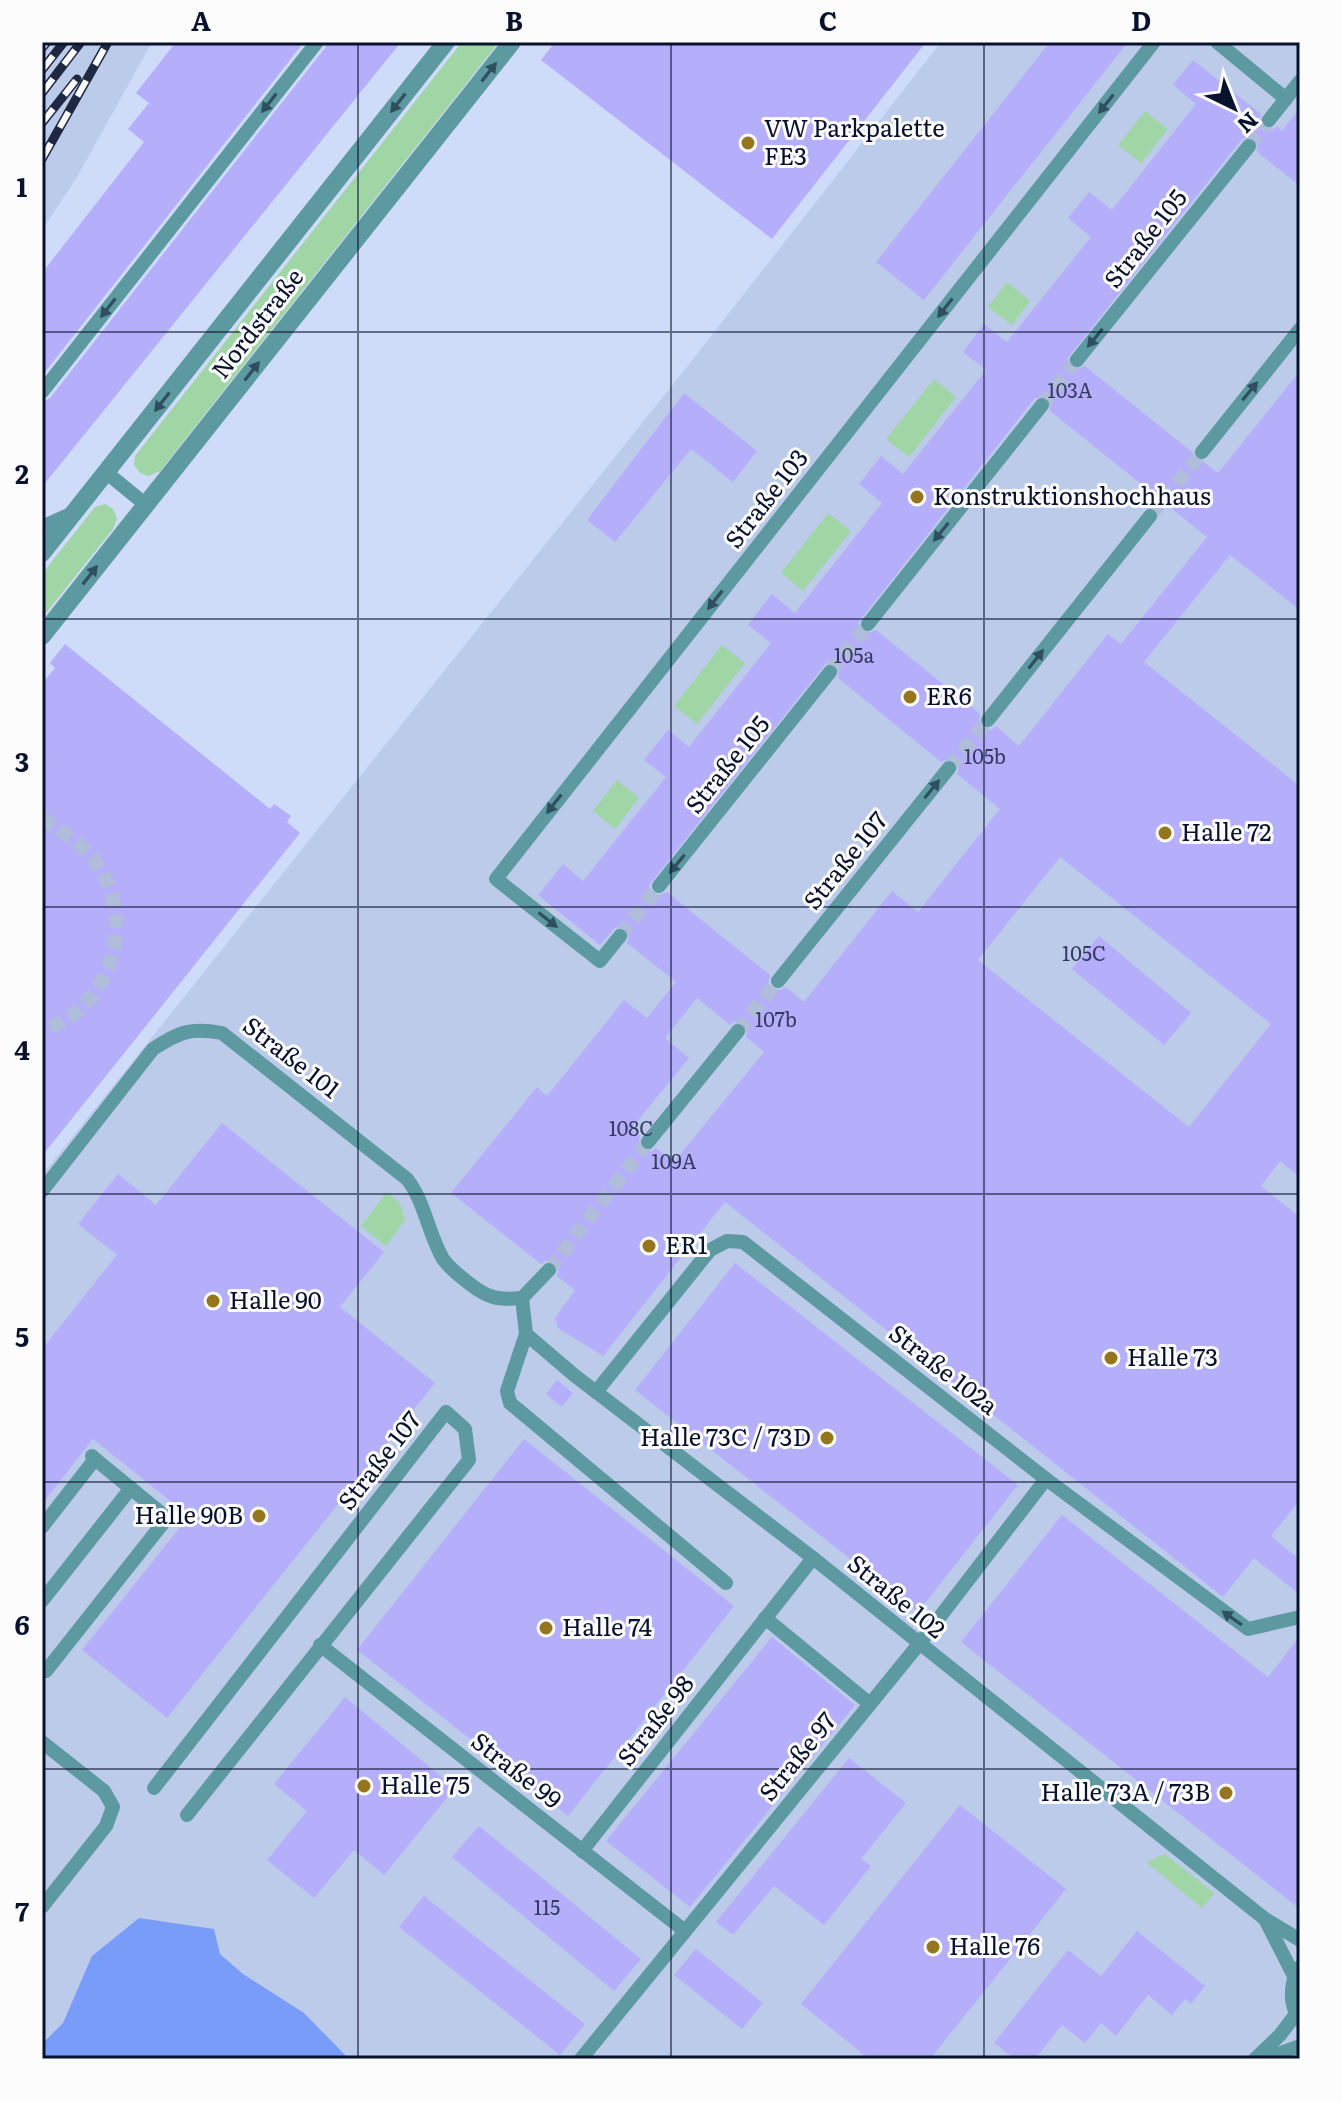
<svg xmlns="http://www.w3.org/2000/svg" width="1342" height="2101" font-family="Literata,serif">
  <rect width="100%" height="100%" fill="#cedbf9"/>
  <g fill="#bdcbeb">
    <path d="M 42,42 L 152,42 L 77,177 L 42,230 Z"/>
    <path d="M 941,42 L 1300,42 L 1300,2059 L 42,2059 L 42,1175 L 690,363 Z"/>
  </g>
  <g fill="#a0d5a6">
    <path d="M 462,42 L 499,42 L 160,471 L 149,476 L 140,473 L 134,465 L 135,456 Z"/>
    <path d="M 1145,111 L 1168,129 L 1141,163 L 1118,145 Z"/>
    <path d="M 1007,282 L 1030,301 L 1012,325 L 988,307 Z"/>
    <path d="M 934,379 L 956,397 L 909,457 L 886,439 Z"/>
    <path d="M 105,504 L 113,509 L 117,518 L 113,529 L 42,618 L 42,574 L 95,507 Z"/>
    <path d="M 828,513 L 851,531 L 803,591 L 781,573 Z"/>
    <path d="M 722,645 L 745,663 L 697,724 L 674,706 Z"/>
    <path d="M 617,780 L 639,798 L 615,829 L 593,811 Z"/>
    <path d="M 387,1192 L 400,1203 L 405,1220 L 386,1246 L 361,1226 Z"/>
    <path d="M 1165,1854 L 1214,1893 L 1202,1908 L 1146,1862 Z"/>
  </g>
  <path fill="#7a9cf9" d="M 139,1918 L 214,1929 L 220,1954 L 243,1974 L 304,2013 L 349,2059 L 42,2059 L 42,2044 L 63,2023 L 92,1956 Z"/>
  <g fill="#b4aefb" fill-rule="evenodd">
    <path d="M 176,42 L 304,42 L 42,376 L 42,273 L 144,142 L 128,129 L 149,103 L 136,93 Z"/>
    <path d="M 327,42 L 401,42 L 42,487 L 42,402 L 50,398 L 325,48 Z"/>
    <path d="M 555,42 L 926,42 L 772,239 L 541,60 Z"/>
    <path d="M 1050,42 L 1128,42 L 924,300 L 876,262 Z"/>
    <path d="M 1193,60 L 1261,114 L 1260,123 L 1263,128 L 1272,130 L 1277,126 L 1282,131 L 1300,108 L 1300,186 L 1257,152 L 1258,143 L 1255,138 L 1250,136 L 1242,139 L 1067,359 L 1068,364 L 1075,370 L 1085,366 L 1192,452 L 1195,459 L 1204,462 L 1218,473 L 1300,371 L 1300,610 L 1230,555 L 1144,662 L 1300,786 L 1300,1177 L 1280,1161 L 1261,1186 L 1300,1217 L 1300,1500 L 1271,1536 L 1300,1560 L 1300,1595 L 1254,1558 L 1223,1597 L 725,1202 L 603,1356 L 558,1328 L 555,1318 L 575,1290 L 557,1276 L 559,1268 L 556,1263 L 547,1260 L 541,1264 L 451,1193 L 537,1087 L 547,1096 L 624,1000 L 647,1018 L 676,982 L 627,943 L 630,933 L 626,928 L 616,927 L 600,945 L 538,895 L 563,864 L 583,881 L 666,777 L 644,760 L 668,730 L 689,747 L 771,643 L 748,625 L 772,594 L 795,613 L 882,503 L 859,484 L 881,456 L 903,474 L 986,370 L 963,352 L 984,324 L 1007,342 L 1091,237 L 1068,218 L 1089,192 L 1112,210 L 1196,104 L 1173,85 ZM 1043,395 L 1051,401 L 1050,411 L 1207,537 L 1121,644 L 1108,634 L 1019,746 L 996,726 L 991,730 L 982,728 L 978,723 L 980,714 L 876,630 L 866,634 L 859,628 L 858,623 L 1034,399 ZM 827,662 L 836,664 L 839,668 L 838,678 L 941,762 L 950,758 L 956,761 L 959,769 L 957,774 L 1000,809 L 918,912 L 892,891 L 804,1002 L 786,987 L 781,990 L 772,989 L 768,984 L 770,975 L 667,892 L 657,896 L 650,890 L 649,885 ZM 1060,857 L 1271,1024 L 1189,1127 L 978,960 ZM 697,998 L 730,1025 L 735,1021 L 744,1023 L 748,1028 L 746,1037 L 764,1052 L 674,1162 L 656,1148 L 651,1152 L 642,1150 L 638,1145 L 640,1136 L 631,1129 L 689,1058 L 665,1038 Z"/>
    <path d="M 684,393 L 757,451 L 733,482 L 691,449 L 615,542 L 587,520 Z"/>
    <path d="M 65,644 L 270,809 L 274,804 L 291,816 L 287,822 L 300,833 L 42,1156 L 42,684 L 55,668 L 50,663 Z"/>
    <path d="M 1099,936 L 1191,1013 L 1164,1045 L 1072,969 Z"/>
    <path d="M 222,1123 L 384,1252 L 340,1307 L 435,1383 L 167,1718 L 82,1650 L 189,1516 L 93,1439 L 42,1504 L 42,1349 L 117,1255 L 78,1224 L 118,1174 L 156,1205 Z"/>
    <path d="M 735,1263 L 1018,1485 L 918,1612 L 635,1390 Z"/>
    <path d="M 557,1380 L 573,1393 L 562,1407 L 546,1394 Z"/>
    <path d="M 524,1439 L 734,1606 L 568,1816 L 357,1650 Z"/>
    <path d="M 1062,1515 L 1268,1677 L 1300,1636 L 1300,1909 L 961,1642 Z"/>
    <path d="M 772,1637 L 855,1705 L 690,1907 L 606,1841 Z"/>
    <path d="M 345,1697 L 455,1788 L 384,1875 L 354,1850 L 314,1898 L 267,1860 L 307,1811 L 274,1784 Z"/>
    <path d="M 849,1758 L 906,1803 L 861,1859 L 871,1866 L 824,1925 L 774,1886 L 733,1935 L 716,1922 Z"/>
    <path d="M 960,1805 L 1066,1889 L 930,2059 L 869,2059 L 801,2004 Z"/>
    <path d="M 479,1826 L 641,1959 L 614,1991 L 452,1857 Z"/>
    <path d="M 424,1896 L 585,2024 L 560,2055 L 399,1927 Z"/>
    <path d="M 1137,1931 L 1205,1986 L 1191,2004 L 1185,1999 L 1172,2015 L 1148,1995 L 1116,2036 L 1101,2023 L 1085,2043 L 1062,2025 L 1035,2059 L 1015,2059 L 994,2043 L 1068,1950 L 1101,1976 Z"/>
    <path d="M 696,1949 L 763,2003 L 742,2029 L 674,1975 Z"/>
  </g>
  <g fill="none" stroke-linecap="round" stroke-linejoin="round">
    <g stroke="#b0bdda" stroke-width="14" stroke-dasharray="14 7" stroke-linecap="butt">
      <path d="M 1249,146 L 1269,120"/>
      <path d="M 1042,405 L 1077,360"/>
      <path d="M 1150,516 L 1202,452"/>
      <path d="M 830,672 L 868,624"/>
      <path d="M 949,768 L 988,720"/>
      <path d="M 42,818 C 60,831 82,843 95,861 C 128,905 121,966 84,1005 C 73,1017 57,1025 42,1031"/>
      <path d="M 620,936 L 659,886"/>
      <path d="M 738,1031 L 778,981"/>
      <path d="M 549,1270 L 648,1142"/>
    </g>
    <g stroke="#5d99a1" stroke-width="14">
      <path d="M 1217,42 L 1286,99"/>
      <path d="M 1269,120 L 1300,81"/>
      <path d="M 1077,360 L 1249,146"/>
      <path d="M 42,392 L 317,42"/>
      <path d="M 1202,452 L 1300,329"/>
      <path d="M 107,473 L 146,505"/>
      <path d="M 42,527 L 73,513"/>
      <path d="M 868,624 L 1042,405"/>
      <path d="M 988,720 L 1150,516"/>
      <path d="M 659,886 L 830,672"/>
      <path d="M 620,936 L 600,961 L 496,879 L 1154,42"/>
      <path d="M 778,981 L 949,768"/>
      <path d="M 648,1142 L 738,1031"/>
      <path d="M 42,1191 L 153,1049 C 179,1032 191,1027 222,1033 L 407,1179 C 425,1202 428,1233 443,1259 C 450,1269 461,1277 470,1284 C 489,1299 499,1300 522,1298"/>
      <path d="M 522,1298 L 526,1334 L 574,1375 L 813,1558 L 1265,1919 L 1300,1940"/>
      <path d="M 522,1298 L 549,1270"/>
      <path d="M 526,1334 L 507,1391 L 510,1403 L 726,1583"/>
      <path d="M 596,1392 L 710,1250 L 727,1241 L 743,1242 L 1046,1479 L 1248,1629 L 1300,1617"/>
      <path d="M 42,1527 L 95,1459 L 92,1456"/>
      <path d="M 42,1601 L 131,1488"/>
      <path d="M 765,1618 L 870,1704"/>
      <path d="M 320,1645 L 685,1931"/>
      <path d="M 46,1671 L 167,1518 L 95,1459"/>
      <path d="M 42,1742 L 104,1791 L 113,1807 L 106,1826 L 42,1907"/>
      <path d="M 154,1788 L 446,1412 L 465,1429 L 469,1460 L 187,1815"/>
      <path d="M 582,1851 L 813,1558"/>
      <path d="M 1265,1919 L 1294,1976"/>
      <path d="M 1298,1968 C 1290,1986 1289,2004 1300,2020"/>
      <path d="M 581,2059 L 919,1644 L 1046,1479"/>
      <path d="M 1255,2059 L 1280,2035 L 1296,2014"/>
      <path d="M 1264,2059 L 1300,2046"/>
    </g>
    <g stroke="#5d99a1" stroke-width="18">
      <path d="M 42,553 L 446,42"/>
      <path d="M 42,636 L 512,42"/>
    </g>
    <defs>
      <g id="rail">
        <path d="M 42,48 L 47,42"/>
        <path d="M 42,70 L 64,42"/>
        <path d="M 42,93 L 81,42"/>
        <path d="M 42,123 L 77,79"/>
        <path d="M 42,159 L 108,42"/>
      </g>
    </defs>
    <use href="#rail" stroke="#1f2843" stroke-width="9"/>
    <use href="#rail" stroke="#fcfcfc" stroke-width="6" stroke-dasharray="18" stroke-linecap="butt"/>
  </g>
  <defs><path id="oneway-solid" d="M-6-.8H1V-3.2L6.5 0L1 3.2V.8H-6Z" transform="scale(2)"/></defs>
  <g fill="#2f4f61">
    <use href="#oneway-solid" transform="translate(489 72) rotate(-52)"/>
    <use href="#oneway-solid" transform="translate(269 103) rotate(128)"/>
    <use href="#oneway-solid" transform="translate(398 103) rotate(128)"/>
    <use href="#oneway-solid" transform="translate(1106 104) rotate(128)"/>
    <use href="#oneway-solid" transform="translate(108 308) rotate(128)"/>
    <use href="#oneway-solid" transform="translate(945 308) rotate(128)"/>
    <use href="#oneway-solid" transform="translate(1095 338) rotate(129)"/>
    <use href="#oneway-solid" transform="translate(252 371) rotate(-52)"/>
    <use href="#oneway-solid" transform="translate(1250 391) rotate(-51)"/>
    <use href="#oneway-solid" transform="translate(162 402) rotate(128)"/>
    <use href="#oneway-solid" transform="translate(941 532) rotate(129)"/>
    <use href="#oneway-solid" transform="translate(90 575) rotate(-52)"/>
    <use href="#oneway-solid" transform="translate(715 600) rotate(128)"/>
    <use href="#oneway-solid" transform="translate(1036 659) rotate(-52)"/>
    <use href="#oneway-solid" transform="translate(932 789) rotate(-51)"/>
    <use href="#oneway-solid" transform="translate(554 804) rotate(128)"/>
    <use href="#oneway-solid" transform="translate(677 864) rotate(129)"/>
    <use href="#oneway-solid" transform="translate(548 920) rotate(38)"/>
    <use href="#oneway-solid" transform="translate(1232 1618) rotate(-145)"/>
  </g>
  <path fill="none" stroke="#09122c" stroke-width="2" stroke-opacity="0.55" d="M 358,42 L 358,2059M 671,42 L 671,2059M 984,42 L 984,2059M 42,332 L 1300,332M 42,619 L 1300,619M 42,907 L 1300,907M 42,1194 L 1300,1194M 42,1482 L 1300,1482M 42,1769 L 1300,1769"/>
  <g fill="#95751d" stroke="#fcfcfc" stroke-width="3">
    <circle cx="748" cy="143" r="8"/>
    <circle cx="917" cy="497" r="8"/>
    <circle cx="910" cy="697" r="8"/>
    <circle cx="1165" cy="833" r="8"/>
    <circle cx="649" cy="1246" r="8"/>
    <circle cx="213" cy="1301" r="8"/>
    <circle cx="1111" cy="1358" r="8"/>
    <circle cx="827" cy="1438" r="8"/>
    <circle cx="259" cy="1516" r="8"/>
    <circle cx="546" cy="1628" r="8"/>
    <circle cx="364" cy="1786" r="8"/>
    <circle cx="1226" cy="1793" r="8"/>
    <circle cx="933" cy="1947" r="8"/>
  </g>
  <g text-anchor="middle" stroke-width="6" stroke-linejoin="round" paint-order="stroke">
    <g font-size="20" fill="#343960">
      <text x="1070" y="398">103A</text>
      <text x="854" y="663">105a</text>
      <text x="985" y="764">105b</text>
      <text x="1084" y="961">105C</text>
      <text x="776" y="1027">107b</text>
      <text x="631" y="1136">108C</text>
      <text x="674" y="1169">109A</text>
      <text x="547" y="1915">115</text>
    </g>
    <g font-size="24" fill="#09122c" stroke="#fcfcfc" text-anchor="start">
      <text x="764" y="137">VW Parkpalette<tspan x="764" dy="28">FE3</tspan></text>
      <text x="933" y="505">Konstruktionshochhaus</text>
      <text x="926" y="705">ER6</text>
      <text x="1181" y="841">Halle 72</text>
      <text x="665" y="1254">ER1</text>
      <text x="229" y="1309">Halle 90</text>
      <text x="1127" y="1366">Halle 73</text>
      <text x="811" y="1446" text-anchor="end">Halle 73C / 73D</text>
      <text x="243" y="1524" text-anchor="end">Halle 90B</text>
      <text x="562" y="1636">Halle 74</text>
      <text x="380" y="1794">Halle 75</text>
      <text x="1210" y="1801" text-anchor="end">Halle 73A / 73B</text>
      <text x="949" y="1955">Halle 76</text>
    </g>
    <g font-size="24" fill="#09122c" stroke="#fcfcfc">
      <text transform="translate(1146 239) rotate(-52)" y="8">Straße 105</text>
      <text transform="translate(258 324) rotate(-52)" y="8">Nordstraße</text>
      <text transform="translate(767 499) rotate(-52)" y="8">Straße 103</text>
      <text transform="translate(728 765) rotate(-51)" y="8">Straße 105</text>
      <text transform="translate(846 861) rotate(-51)" y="8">Straße 107</text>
      <text transform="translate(291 1058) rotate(38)" y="8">Straße 101</text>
      <text transform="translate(943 1370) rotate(38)" y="8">Straße 102a</text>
      <text transform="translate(380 1461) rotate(-52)" y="8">Straße 107</text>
      <text transform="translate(896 1597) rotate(39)" y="8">Straße 102</text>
      <text transform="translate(656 1721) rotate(-52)" y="8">Straße 98</text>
      <text transform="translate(798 1757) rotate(-51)" y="8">Straße 97</text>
      <text transform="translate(516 1771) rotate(38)" y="8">Straße 99</text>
    </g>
  </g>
  <rect width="1342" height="2101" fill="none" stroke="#fcfcfc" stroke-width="88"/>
  <g transform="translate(1234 108) rotate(137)" stroke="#fcfcfc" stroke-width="6" paint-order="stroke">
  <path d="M0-6L14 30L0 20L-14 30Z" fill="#09122c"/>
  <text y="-12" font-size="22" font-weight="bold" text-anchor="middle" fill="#09122c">N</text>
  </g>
  <rect x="44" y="44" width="1254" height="2013" fill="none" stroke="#09122c" stroke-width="3"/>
  <g font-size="26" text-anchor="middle" font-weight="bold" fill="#09122c">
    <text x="201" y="31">A</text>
    <text x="514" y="31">B</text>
    <text x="828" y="31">C</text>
    <text x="1141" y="31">D</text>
    <text x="22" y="197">1</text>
    <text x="22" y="484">2</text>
    <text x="22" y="772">3</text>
    <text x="22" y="1060">4</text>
    <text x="22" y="1347">5</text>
    <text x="22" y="1635">6</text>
    <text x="22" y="1922">7</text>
  </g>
</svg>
